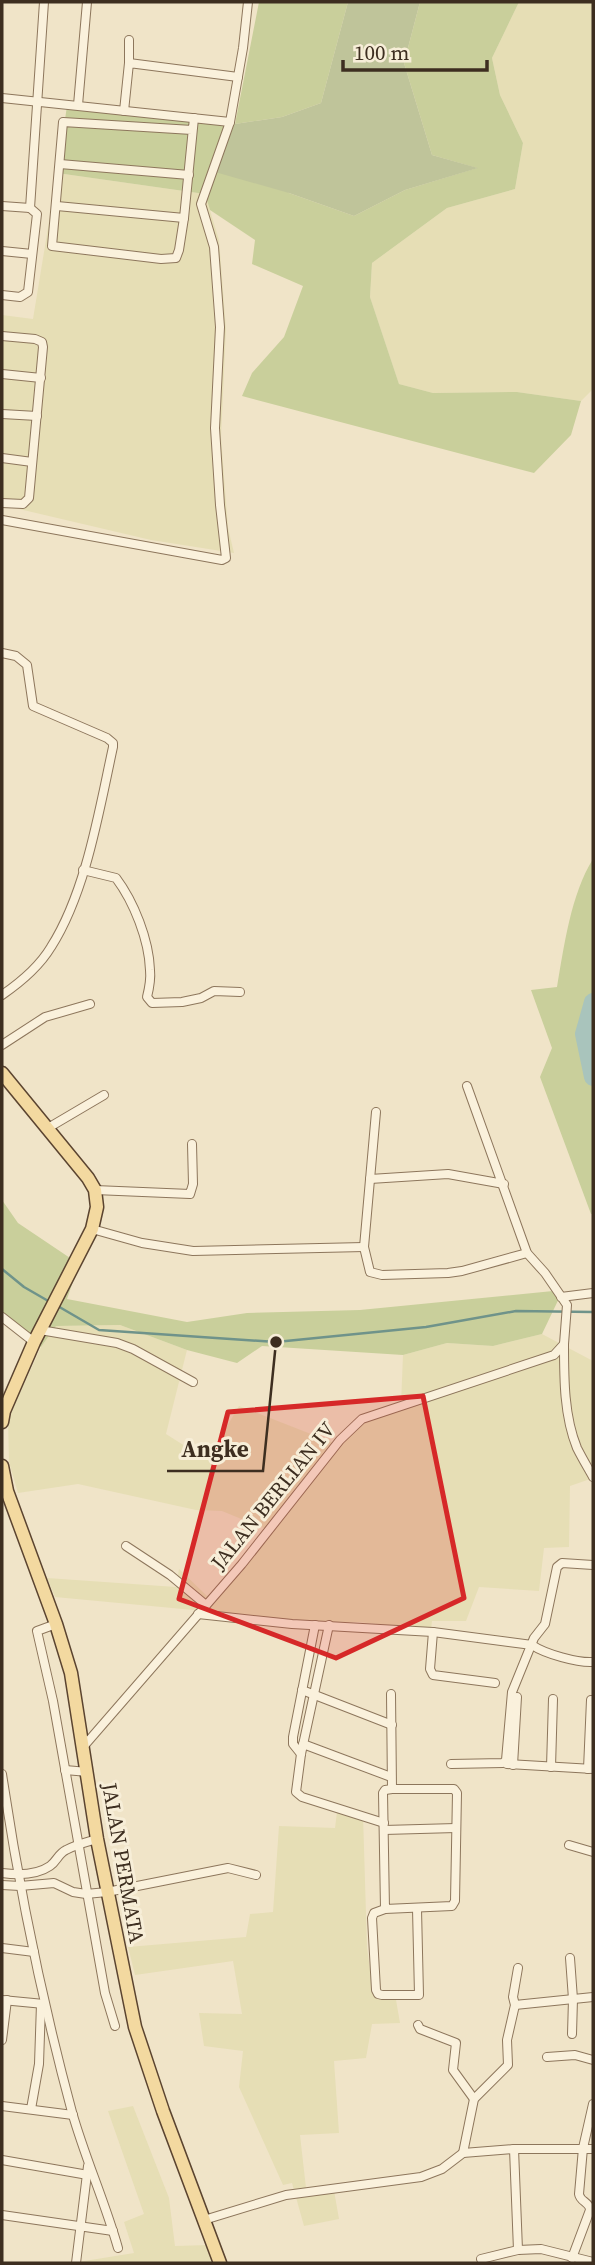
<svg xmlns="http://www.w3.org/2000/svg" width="595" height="2265" font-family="'Source Serif 4',serif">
  <rect width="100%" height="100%" fill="#f0e4c8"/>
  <g fill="#e6deb5">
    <path d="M 519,2 L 593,2 L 593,389 L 581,401 L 517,392 L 433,393 L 399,384 L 370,297 L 372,263 L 447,208 L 515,189 L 523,143 L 500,95 L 492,58 Z"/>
    <path d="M 57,173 L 205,194 L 219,240 L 226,329 L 221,437 L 228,528 L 234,553 L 151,540 L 2,505 L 2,315 L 33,319 Z"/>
    <path d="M 120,1325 L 187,1350 L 166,1434 L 207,1460 L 239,1406 L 339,1445 L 361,1423 L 401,1404 L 403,1355 L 447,1343 L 493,1346 L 542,1334 L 593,1361 L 593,1478 L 570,1486 L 569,1547 L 544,1548 L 539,1591 L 479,1587 L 466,1621 L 432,1621 L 431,1630 L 359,1622 L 295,1623 L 236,1614 L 55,1597 L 47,1578 L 176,1587 L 179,1569 L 207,1596 L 241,1573 L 271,1531 L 222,1511 L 196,1510 L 78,1484 L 18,1493 L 9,1462 L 8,1419 L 41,1347 L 56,1326 Z"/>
    <path d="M 337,1812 L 363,1815 L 367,1947 L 373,1993 L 395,1994 L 400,2023 L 372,2024 L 366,2058 L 334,2061 L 339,2133 L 300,2135 L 306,2188 L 333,2185 L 339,2219 L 304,2226 L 292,2183 L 283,2185 L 239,2087 L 243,2051 L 204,2046 L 199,2013 L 242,2014 L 233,1961 L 135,1975 L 128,1947 L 246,1937 L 250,1914 L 273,1912 L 279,1826 L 335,1828 Z"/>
    <path d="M 133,2106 L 169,2198 L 175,2246 L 209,2245 L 215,2263 L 72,2263 L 134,2253 L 124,2222 L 144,2214 L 108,2111 Z"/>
  </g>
  <g fill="#c9cf9b">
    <path d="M 259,2 L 348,2 L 321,103 L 282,117 L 235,124 L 289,193 L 354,216 L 405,190 L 477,168 L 432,155 L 404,63 L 420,2 L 519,2 L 492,58 L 500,95 L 523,143 L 515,189 L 447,208 L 372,263 L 370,297 L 399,384 L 433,393 L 517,392 L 581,401 L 571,435 L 534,473 L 242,396 L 252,373 L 284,337 L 303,286 L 252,264 L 255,240 L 210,210 L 205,194 L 57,173 L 67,106 L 235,124 Z"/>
    <path d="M 593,859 L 593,1214 L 591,1214 L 540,1077 L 552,1048 L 531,990 L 557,987 C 564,946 571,894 593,859 Z"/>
    <path d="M 2,1200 L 18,1223 L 79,1264 L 67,1299 L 187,1322 L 247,1313 L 360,1310 L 563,1290 L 542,1334 L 493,1346 L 447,1343 L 403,1355 L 262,1346 L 237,1363 L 187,1350 L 120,1325 L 56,1326 L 41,1347 L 2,1317 Z"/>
  </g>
  <path fill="#bfc49a" d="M 348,2 L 420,2 L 404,63 L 432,155 L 478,168 L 405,190 L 354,216 L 289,193 L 215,172 L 235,124 L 282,117 L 321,103 Z"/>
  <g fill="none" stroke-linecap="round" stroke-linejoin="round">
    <g stroke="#6f938a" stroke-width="2.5">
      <path d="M 2,1269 L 24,1287 L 50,1302"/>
      <path d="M 56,1305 L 99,1330 L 276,1342 L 426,1327 L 516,1311 L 593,1312"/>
    </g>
    <path stroke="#a9c4bc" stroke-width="18" d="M 593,1002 L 584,1034 L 593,1077"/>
    <defs>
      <g id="street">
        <path d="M 129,63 L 129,40"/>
        <path d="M 2,98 L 230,122"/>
        <path d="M 78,105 L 87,2"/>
        <path d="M 124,111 L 129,63 L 238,77"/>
        <path d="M 192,130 L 63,122 L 52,246 L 161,259 L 176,258 L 179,250 L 184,218 L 194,118"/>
        <path d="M 60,164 L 189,175"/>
        <path d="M 2,206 L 30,208"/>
        <path d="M 57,206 L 184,218"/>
        <path d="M 30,208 L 44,2"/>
        <path d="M 2,251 L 32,254"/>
        <path d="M 2,295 L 20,297 L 28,292 L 37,214 L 30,208"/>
        <path d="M 2,336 L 35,339 L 42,342 L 43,347 L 29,498 L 23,504 L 2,503"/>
        <path d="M 2,374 L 41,378"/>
        <path d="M 2,414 L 37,416"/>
        <path d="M 2,458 L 32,462"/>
        <path d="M 2,520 L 222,560 L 226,558 L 220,505 L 215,428 L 220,327 L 214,247 L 201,204 L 230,122 L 243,48 L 248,2"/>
        <path d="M 2,653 L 16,656 L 27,665 L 33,706 L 107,738 L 113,743 L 113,747 C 99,811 86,892 51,947 C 39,967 21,982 2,995"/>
        <path d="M 83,870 L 116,878 C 134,902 149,940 150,970 C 151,979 149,989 147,997 L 152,1003 L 182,1002 L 201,998 L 214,991 L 240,992"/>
        <path d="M 2,1045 L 45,1017 L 90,1004"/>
        <path d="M 376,1112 L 364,1247 L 370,1272 L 382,1275 L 448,1273 L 462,1271 L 527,1253"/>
        <path d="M 48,1128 L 104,1095"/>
        <path d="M 370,1179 L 448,1174 L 504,1184"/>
        <path d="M 95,1190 L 190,1194 L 193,1184 L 192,1144"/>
        <path d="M 92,1229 L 142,1243 L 193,1251 L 364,1247"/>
        <path d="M 561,1297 L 593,1293"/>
        <path d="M 2,1317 L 34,1342"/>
        <path d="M 40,1330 L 117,1343 L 133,1349 L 193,1382"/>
        <path d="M 564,1344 C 564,1379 564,1416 577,1448 C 582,1458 588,1468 593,1477"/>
        <path d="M 126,1546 L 170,1575 L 206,1605"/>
        <path d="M 198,1614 L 292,1624 L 433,1632 L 532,1645 C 545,1654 578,1663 593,1662"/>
        <path d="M 56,1624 L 37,1631 L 53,1701 L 105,1993 L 115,2026"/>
        <path d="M 329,1625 L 301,1754 L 296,1792 L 302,1797 L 384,1823"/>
        <path d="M 433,1632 L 430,1669 L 433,1675 L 495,1683"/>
        <path d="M 302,1690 L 392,1725"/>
        <path d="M 391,1694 L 392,1789 L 385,1790 L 383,1793 L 385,1909 L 452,1906 L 455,1901 L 457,1793 L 454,1789 L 392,1789"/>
        <path d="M 303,1744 L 391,1777"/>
        <path d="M 84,1746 L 242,1564 L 340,1440 L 362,1419 L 554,1355 L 564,1344 L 567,1305 L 545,1273 L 527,1253 L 467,1086"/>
        <path d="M 301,1754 L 293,1744 L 293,1737 L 315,1625"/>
        <path d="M 451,1764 L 503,1763 L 506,1760 L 512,1692 L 534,1638 L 545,1624 L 557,1567 L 562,1563 L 593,1565"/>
        <path d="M 507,1764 L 593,1769"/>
        <path d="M 513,1765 L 517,1697"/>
        <path d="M 551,1767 L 553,1699"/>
        <path d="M 588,1769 L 591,1700"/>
        <path d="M 65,1770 L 88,1772"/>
        <path d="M 2,1774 C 19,1888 42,2001 72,2112 C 85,2158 105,2202 118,2248"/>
        <path d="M 384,1830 L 456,1828"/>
        <path d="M 569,1845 L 593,1852"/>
        <path d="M 2,1873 C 17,1875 37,1875 50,1866 C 57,1861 58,1854 66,1850 C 75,1845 87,1842 97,1839"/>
        <path d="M 2,1885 L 20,1886 L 54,1883 L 73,1892 L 86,1894 L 107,1892 L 228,1868 L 256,1875"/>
        <path d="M 385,1909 L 374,1913 L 372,1918 L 376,1990 L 378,1994 L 382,1995 L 419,1995 L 417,1909"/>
        <path d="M 2,1948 L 34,1952"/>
        <path d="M 570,1958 L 573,1999 L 572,2034"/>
        <path d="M 2,2000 L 44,2004"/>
        <path d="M 515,2005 L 593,1997"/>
        <path d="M 418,2025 L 420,2029 L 456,2043 L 453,2070 L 474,2099"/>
        <path d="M 2,2040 L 7,2000"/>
        <path d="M 547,2057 L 575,2055 L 593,2060"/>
        <path d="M 2,2106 L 73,2115"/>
        <path d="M 31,2109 L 39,2064 L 41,2004"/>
        <path d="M 514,2149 L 518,2250"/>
        <path d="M 463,2153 L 474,2099 L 508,2065 L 507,2040 L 515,2005 L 513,1997 L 518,1968"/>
        <path d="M 2,2160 L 88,2175"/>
        <path d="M 2,2215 L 113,2231"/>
        <path d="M 204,2220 L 286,2195 L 421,2177 L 442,2169 L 463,2153 L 514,2149 L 593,2149"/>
        <path d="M 572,2258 L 590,2210 C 590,2202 580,2202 579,2194 L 583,2148 L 593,2104"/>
        <path d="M 481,2259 L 518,2250 L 541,2249 L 593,2262"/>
        <path d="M 76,2263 L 88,2166"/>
      </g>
      <g id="primary">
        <path d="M 2,1073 L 88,1178 L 95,1190 L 97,1207 L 92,1229 L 34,1342 L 4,1411 L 2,1422"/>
        <path d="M 2,1466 L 7,1491 L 56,1624 L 71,1673 L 97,1839 L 135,2027 L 163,2111 L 220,2263"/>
      </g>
    </defs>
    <use href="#street" stroke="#8d765c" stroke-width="10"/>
    <use href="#primary" stroke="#5b4430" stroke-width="15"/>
    <use href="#street" stroke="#faf1dc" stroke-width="8"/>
    <use href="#primary" stroke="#f3d9a0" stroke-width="12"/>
  </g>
  <path fill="#d62828" fill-opacity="0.2" stroke="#d62828" stroke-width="5" stroke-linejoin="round" d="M 423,1396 L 464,1598 L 336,1658 L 179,1599 L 228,1412 Z"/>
  <g text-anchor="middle" stroke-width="6" stroke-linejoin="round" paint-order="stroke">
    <g font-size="21" fill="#3d2e20" stroke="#f7eed8">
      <text transform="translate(273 1496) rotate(-51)" y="7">JALAN BERLIAN IV</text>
      <text transform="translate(123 1863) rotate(80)" y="7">JALAN PERMATA</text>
    </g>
  </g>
  <path fill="none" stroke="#3d2e20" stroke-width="2.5" d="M276 1342L263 1471H167"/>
  <circle fill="#3d2e20" stroke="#f7eed8" stroke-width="2.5" cx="276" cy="1342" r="7"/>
  <g font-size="23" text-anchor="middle" font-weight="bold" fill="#3d2e20" stroke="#f7eed8" stroke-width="6" stroke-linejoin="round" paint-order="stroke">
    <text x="215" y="1457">Angke</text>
  </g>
  <rect width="595" height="2265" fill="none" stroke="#3d2e20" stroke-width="7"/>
  <path d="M343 60v10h144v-10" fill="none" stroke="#3d2e20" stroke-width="3.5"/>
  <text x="354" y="60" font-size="21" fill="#3d2e20" stroke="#f7eed8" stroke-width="5" paint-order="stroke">100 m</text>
</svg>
